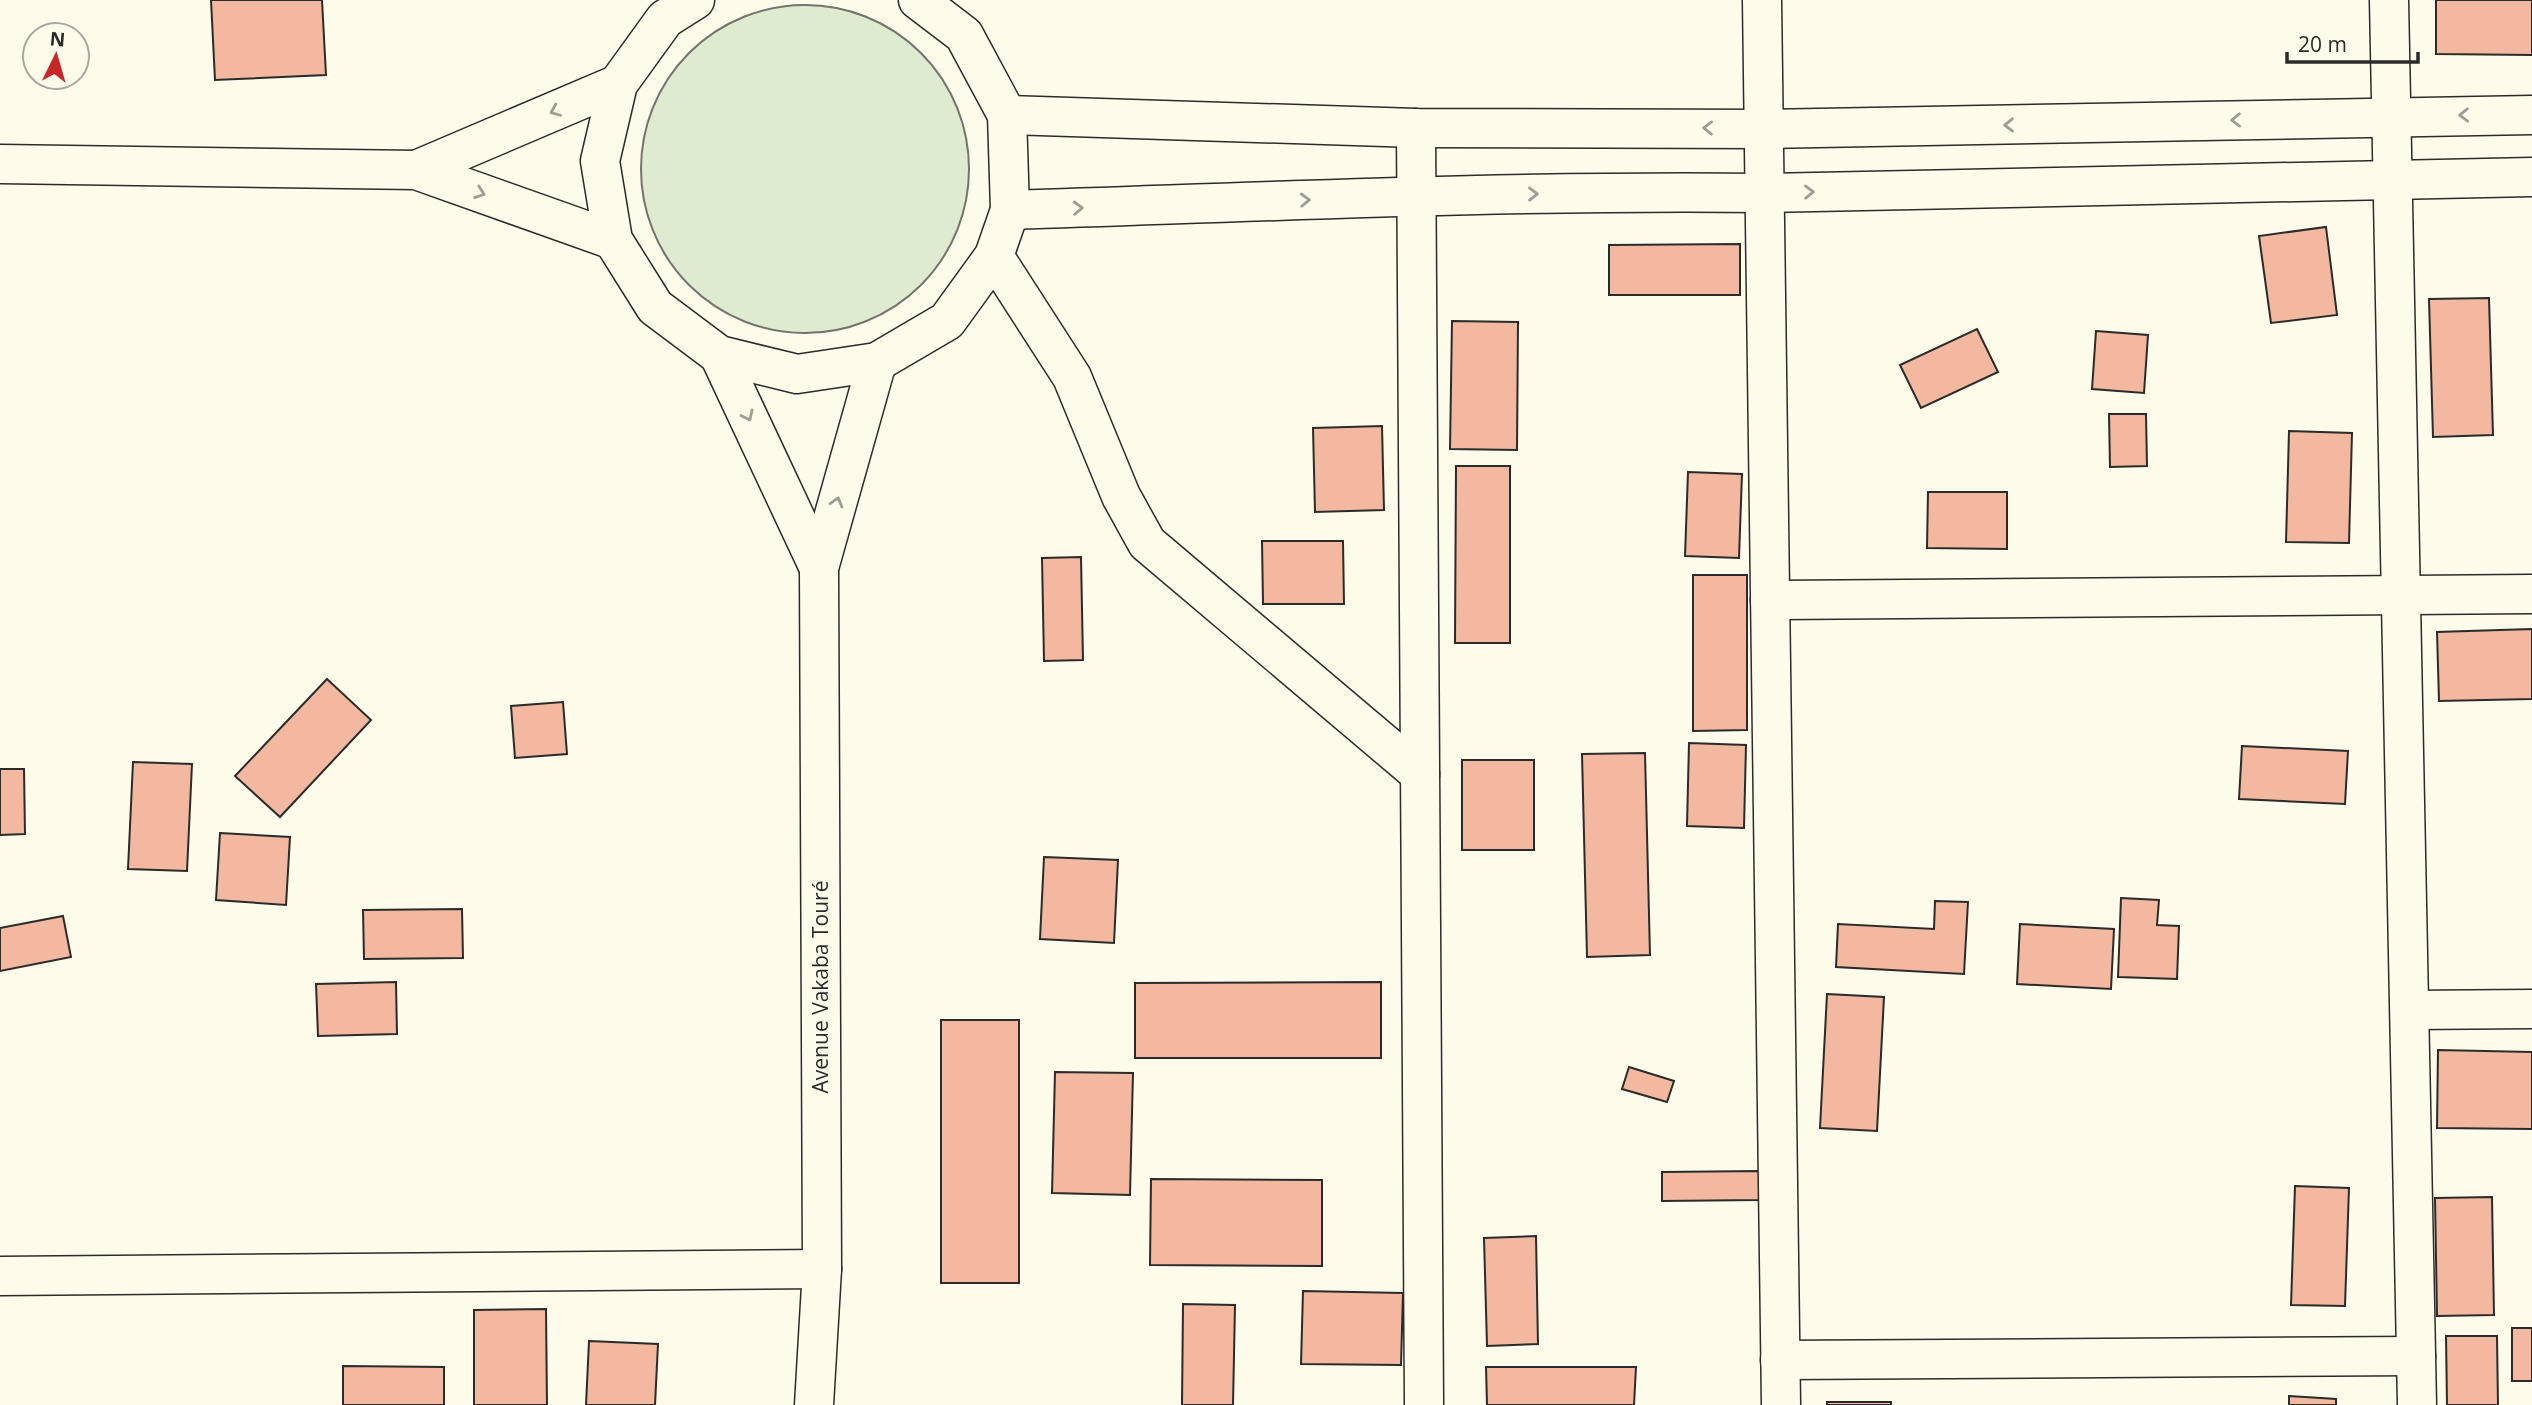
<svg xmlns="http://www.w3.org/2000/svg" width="2532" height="1405" font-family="'Open Sans',sans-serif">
  <rect width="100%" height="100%" fill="#fdfbea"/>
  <circle fill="#deebd1" stroke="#74746e" stroke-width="2" cx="805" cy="169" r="164"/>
  <g fill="#f2b8a0" stroke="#2b2b2b" stroke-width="2">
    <path d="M 211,0 L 322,0 L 326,75 L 215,80 Z"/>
    <path d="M 2436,0 L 2532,0 L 2532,55 L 2436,54 Z"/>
    <path d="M 2326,227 L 2337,315 L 2271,323 L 2259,236 Z"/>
    <path d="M 1740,244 L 1740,295 L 1609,295 L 1609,245 Z"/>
    <path d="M 2489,298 L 2493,435 L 2433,437 L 2429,299 Z"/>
    <path d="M 1452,321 L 1518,322 L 1517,450 L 1450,449 Z"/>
    <path d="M 1977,329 L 1998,372 L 1921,408 L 1900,365 Z"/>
    <path d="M 2096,331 L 2148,335 L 2144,393 L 2092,389 Z"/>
    <path d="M 2109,414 L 2146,414 L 2147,466 L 2110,467 Z"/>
    <path d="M 1382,426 L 1384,510 L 1315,512 L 1313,428 Z"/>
    <path d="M 2289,431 L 2352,433 L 2349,543 L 2286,542 Z"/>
    <path d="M 1456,466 L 1510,466 L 1510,643 L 1455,643 Z"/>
    <path d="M 1688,472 L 1742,474 L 1739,558 L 1685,556 Z"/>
    <path d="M 1928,492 L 2007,492 L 2007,549 L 1927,548 Z"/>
    <path d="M 1262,541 L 1343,541 L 1344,604 L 1263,604 Z"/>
    <path d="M 1081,557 L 1083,660 L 1044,661 L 1042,558 Z"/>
    <path d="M 1693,575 L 1747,575 L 1747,730 L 1693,731 Z"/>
    <path d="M 2532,629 L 2532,699 L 2439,701 L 2437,632 Z"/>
    <path d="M 327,679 L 371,720 L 280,817 L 235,776 Z"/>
    <path d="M 563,702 L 567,754 L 515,758 L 511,706 Z"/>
    <path d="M 1689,743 L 1746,745 L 1744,828 L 1687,826 Z"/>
    <path d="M 2242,746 L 2348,751 L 2345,804 L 2239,799 Z"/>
    <path d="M 1645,753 L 1650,955 L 1587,957 L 1582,754 Z"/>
    <rect x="1462" y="760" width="72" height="90"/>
    <path d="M 133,762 L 192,764 L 187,871 L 128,869 Z"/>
    <path d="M 0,769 L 24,769 L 25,834 L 0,835 Z"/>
    <path d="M 220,833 L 290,837 L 286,905 L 216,900 Z"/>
    <path d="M 1044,857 L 1118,860 L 1114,943 L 1040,939 Z"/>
    <path d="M 2121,898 L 2159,900 L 2157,925 L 2179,926 L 2177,979 L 2118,977 Z"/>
    <path d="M 1935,901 L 1968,902 L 1964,974 L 1836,967 L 1838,924 L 1934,929 Z"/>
    <path d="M 462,909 L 463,958 L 364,959 L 363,910 Z"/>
    <path d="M 63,916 L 71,957 L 0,971 L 0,928 Z"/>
    <path d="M 2020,924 L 2114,929 L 2111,989 L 2017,984 Z"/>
    <path d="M 396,982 L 397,1034 L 318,1036 L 316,984 Z"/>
    <path d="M 1381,982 L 1381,1058 L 1135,1058 L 1135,983 Z"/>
    <path d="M 1827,994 L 1884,997 L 1877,1131 L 1820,1128 Z"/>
    <rect x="941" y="1020" width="78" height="263"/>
    <path d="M 2438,1050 L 2532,1052 L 2532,1129 L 2437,1128 Z"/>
    <path d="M 1629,1067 L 1674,1081 L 1667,1102 L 1622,1089 Z"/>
    <path d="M 1055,1072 L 1133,1073 L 1130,1195 L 1052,1193 Z"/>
    <path d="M 1759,1171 L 1759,1200 L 1662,1201 L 1662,1172 Z"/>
    <path d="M 1151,1179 L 1322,1180 L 1322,1266 L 1150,1265 Z"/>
    <path d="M 2295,1186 L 2349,1188 L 2345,1306 L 2291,1305 Z"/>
    <path d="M 2492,1197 L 2494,1315 L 2437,1316 L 2435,1198 Z"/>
    <path d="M 1536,1236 L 1538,1344 L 1487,1346 L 1484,1238 Z"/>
    <path d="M 1303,1291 L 1403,1293 L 1401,1365 L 1301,1364 Z"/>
    <path d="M 1183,1304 L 1235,1305 L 1233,1405 L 1182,1405 Z"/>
    <path d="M 546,1309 L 547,1405 L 474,1405 L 474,1310 Z"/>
    <rect x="2512" y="1328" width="20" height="53"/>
    <path d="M 2446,1336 L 2497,1336 L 2498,1405 L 2447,1405 Z"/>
    <path d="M 589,1341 L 658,1344 L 655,1405 L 586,1405 Z"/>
    <path d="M 343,1366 L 444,1367 L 444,1405 L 343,1405 Z"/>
    <path d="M 1486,1367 L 1636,1367 L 1634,1405 L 1487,1405 Z"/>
    <path d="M 2289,1396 L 2336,1399 L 2336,1405 L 2289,1405 Z"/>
    <rect x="1827" y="1402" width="64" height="3"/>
  </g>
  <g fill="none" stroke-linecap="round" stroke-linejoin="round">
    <defs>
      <g id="street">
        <path d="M 1762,0 L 1781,1405"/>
        <path d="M 2389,0 L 2417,1405"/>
        <path d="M 1416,128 L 1424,1405"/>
        <path d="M 994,256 L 1072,377 L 1121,496 L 1147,543 L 1420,774"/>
        <path d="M 1770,600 L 2532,594"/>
        <path d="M 2410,1010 L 2532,1009"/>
        <path d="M 0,1276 L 822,1269"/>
        <path d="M 1780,1360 L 2416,1356"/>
      </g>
      <g id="secondary">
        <path d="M 719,355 L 819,568"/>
        <path d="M 814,1405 L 822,1269 L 819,568 L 877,362"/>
      </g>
      <g id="primary">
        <path d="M 695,0 L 665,19 L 618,84 L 600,161 L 613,240 L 655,307 L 719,355 L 797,374 L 877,362 L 947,321 L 994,256 L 1010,210 L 1007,115 L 964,35 L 918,0"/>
        <path d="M 1007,115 L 1416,128 L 1764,129 L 2532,115"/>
        <path d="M 0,164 L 416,170 L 613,240"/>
        <path d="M 416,170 L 618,84"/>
        <path d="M 1010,210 C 1262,202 1513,190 1765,193 L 2532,177"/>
      </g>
    </defs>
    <use href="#street" stroke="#2b2b2b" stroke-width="41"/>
    <use href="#secondary" stroke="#2b2b2b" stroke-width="41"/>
    <use href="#primary" stroke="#2b2b2b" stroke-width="41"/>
    <use href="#street" stroke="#fdfbea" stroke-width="38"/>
    <use href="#secondary" stroke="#fdfbea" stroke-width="38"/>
    <use href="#primary" stroke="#fdfbea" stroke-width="38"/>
  </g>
  <defs><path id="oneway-chevron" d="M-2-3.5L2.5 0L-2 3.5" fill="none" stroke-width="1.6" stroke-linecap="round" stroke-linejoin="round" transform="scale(1.75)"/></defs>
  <g stroke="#9e9d94">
    <use href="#oneway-chevron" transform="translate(555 111) rotate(157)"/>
    <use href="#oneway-chevron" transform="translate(2464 115) rotate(179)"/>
    <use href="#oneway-chevron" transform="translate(2236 120) rotate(179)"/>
    <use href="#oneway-chevron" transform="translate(2009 125) rotate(179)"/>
    <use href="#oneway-chevron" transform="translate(1708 128) rotate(-179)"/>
    <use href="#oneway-chevron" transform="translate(1809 192) rotate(-1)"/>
    <use href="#oneway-chevron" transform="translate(480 193) rotate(20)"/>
    <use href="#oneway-chevron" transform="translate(1533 194) rotate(-1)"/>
    <use href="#oneway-chevron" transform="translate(1305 200) rotate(-2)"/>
    <use href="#oneway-chevron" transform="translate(1078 208) rotate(-2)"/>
    <use href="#oneway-chevron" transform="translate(748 416) rotate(65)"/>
    <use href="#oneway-chevron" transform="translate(837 502) rotate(-74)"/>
  </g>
  <g text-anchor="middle" stroke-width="5" stroke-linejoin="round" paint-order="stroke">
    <g font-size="21" fill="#2b2b2b" stroke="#fdfbea">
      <text transform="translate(821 987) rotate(-90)" y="7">Avenue Vakaba Touré</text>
    </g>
  </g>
  <g transform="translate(56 56) rotate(5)"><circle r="33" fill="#fdfbea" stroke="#a9a89e" stroke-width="2"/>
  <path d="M0-5L12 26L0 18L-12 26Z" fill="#c62828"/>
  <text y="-10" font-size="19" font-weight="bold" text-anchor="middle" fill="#2b2b2b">N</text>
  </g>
  <path d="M2287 52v10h131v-10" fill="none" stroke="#2b2b2b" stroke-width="3.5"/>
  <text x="2298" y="52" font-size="21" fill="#2b2b2b" stroke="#fdfbea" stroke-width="5" paint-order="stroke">20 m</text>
</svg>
